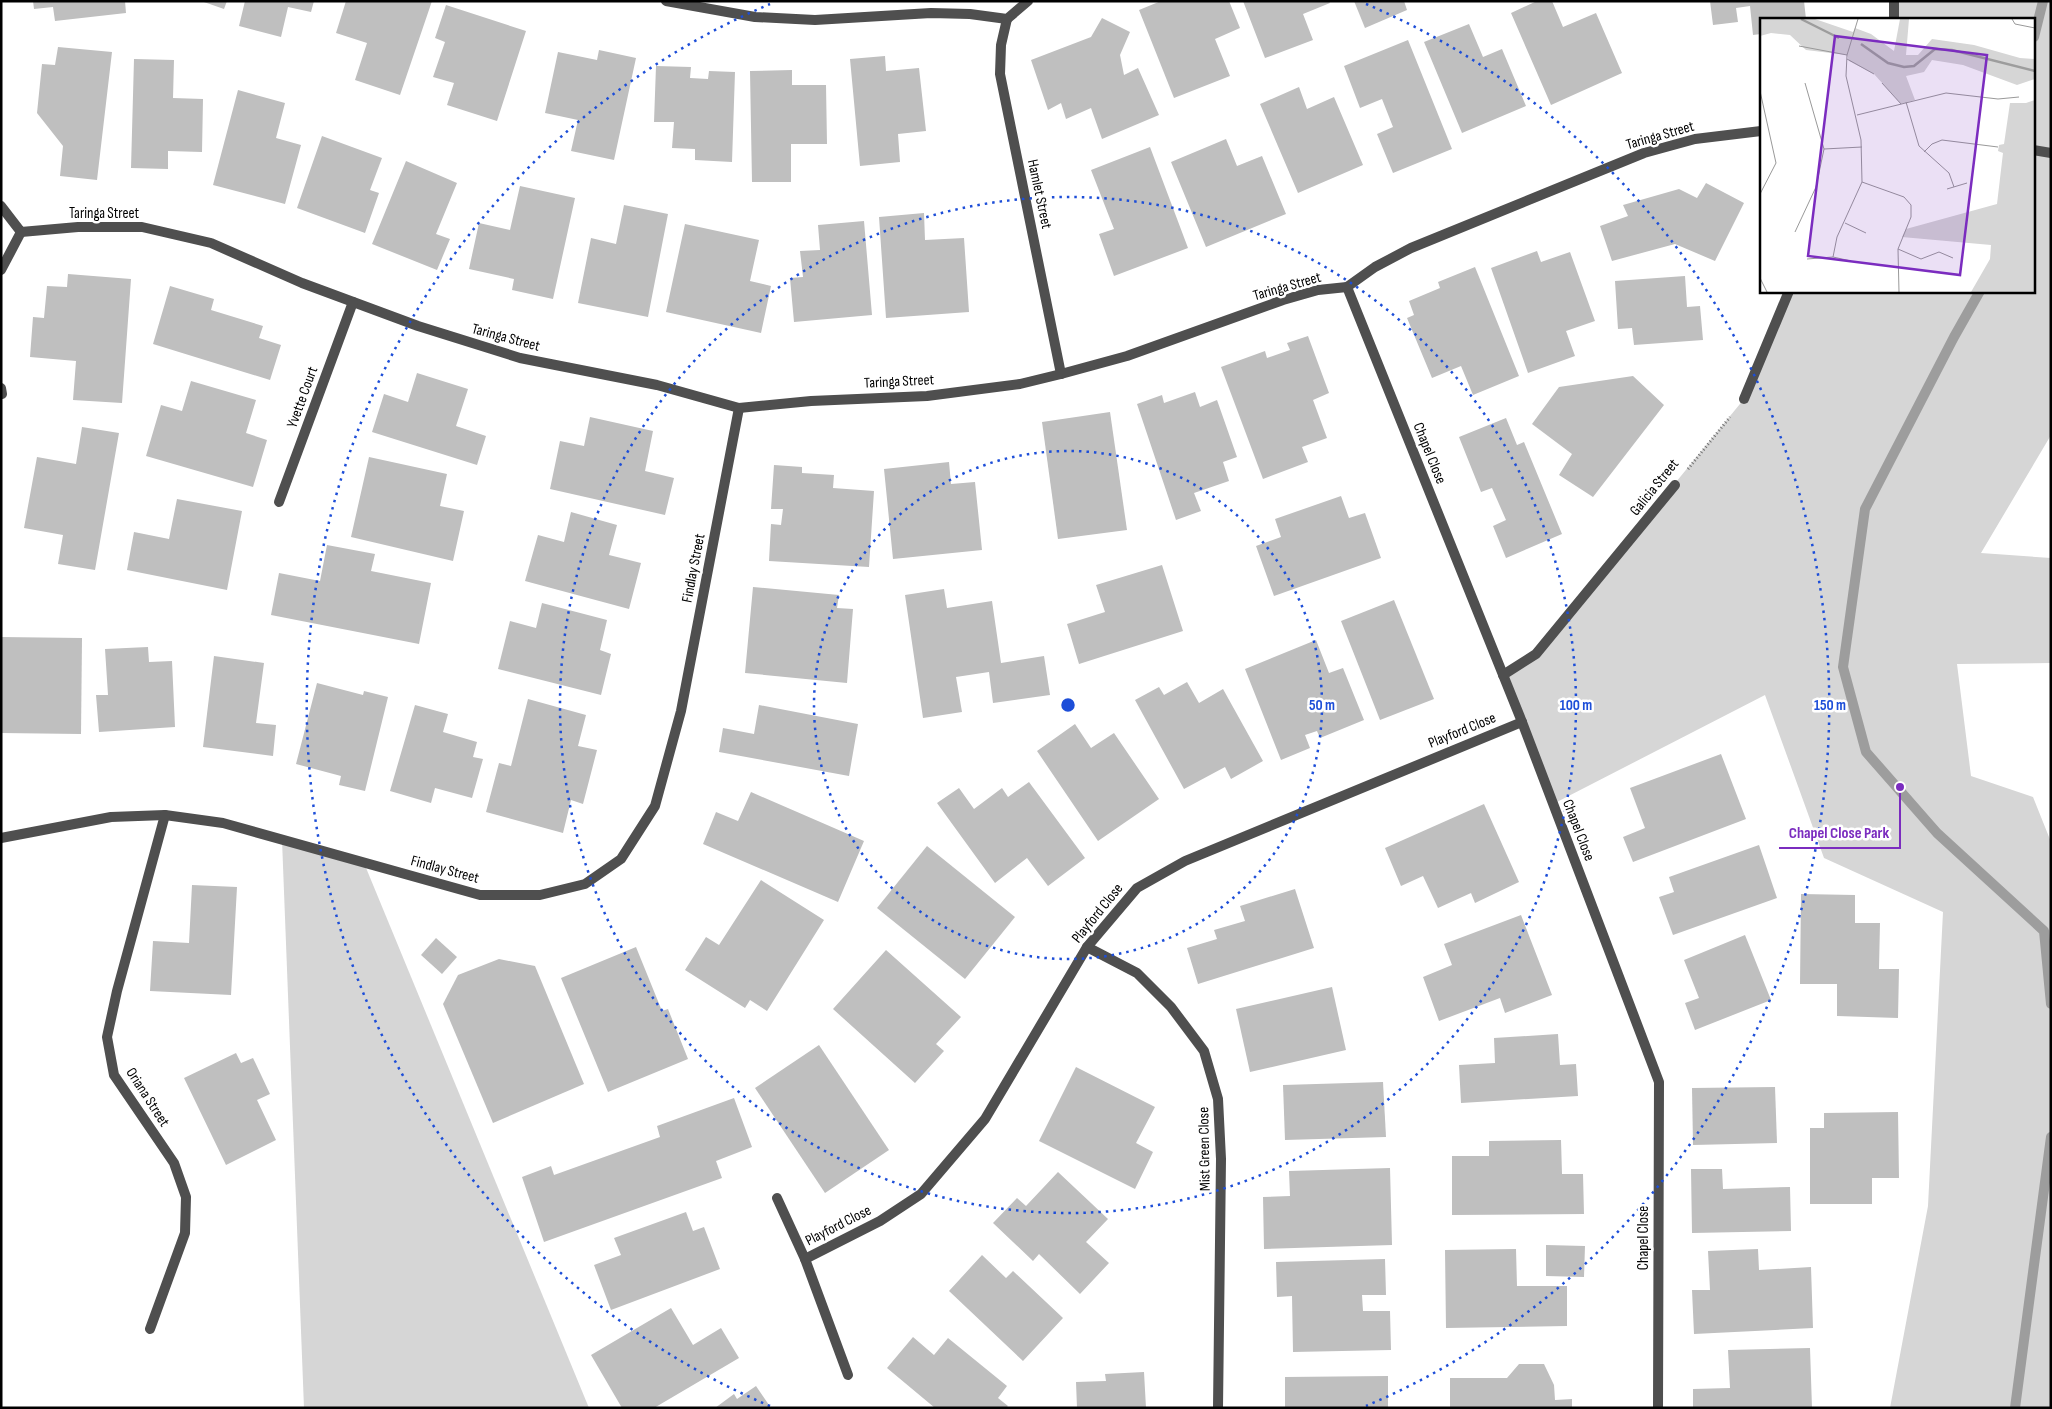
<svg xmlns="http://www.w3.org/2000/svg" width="2052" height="1409" font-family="'Sofia Sans Condensed',sans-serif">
  <rect width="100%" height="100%" fill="#fff"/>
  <g fill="#d6d6d6">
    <path d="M 1894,1 L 2051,1 L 2051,435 L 1981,553 L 2051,558 L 2051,663 L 1957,664 L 1971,776 L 2033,797 L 2051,842 L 2051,1408 L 1890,1408 L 1928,1206 L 1943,912 L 1824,858 L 1765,695 L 1553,804 L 1503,675 L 1536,653 L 1744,399 L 1789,291 L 2033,291 L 2033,19 L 1894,19 Z"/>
    <path d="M 282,840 L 364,863 L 589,1408 L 304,1408 Z"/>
  </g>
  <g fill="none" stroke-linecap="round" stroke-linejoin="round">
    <g stroke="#9d9d9d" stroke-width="10">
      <path d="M 2034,37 L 2043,1"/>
      <path d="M 1980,291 L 1954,337 L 1865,509 L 1843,667 L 1866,752 L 1937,833 L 2044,931 L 2051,1004"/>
      <path d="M 2015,1408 L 2051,1137"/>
    </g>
  </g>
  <g fill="#bfbfbf">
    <path d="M 33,1 L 125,1 L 126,13 L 55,21 L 53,7 L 34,9 Z"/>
    <path d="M 201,1 L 227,1 L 224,9 Z"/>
    <path d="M 245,1 L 314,1 L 311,12 L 288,7 L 281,37 L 239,26 Z"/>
    <path d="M 346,1 L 432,1 L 400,95 L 355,80 L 367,43 L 336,33 Z"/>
    <path d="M 1161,1 L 1229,1 L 1240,28 L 1215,39 L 1230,76 L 1174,98 L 1139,10 Z"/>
    <path d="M 1243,1 L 1329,1 L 1330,3 L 1303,14 L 1313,40 L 1265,58 Z"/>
    <path d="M 1354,1 L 1404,1 L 1407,10 L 1365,28 Z"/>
    <path d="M 1537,1 L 1552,1 L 1563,27 L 1596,13 L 1622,73 L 1551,105 L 1511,13 Z"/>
    <path d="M 1710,1 L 1804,1 L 1806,19 L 1761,19 L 1761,34 L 1753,35 L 1750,6 L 1736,8 L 1738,22 L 1713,25 Z"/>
    <path d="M 446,5 L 526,31 L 497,121 L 447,105 L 454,83 L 433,77 L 445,42 L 435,38 Z"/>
    <path d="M 1102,18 L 1130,32 L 1120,55 L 1124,75 L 1138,68 L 1159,115 L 1102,139 L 1091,108 L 1066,119 L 1061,103 L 1048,110 L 1031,60 L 1091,37 Z"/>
    <path d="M 1469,24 L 1483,57 L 1502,49 L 1526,106 L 1462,133 L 1424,42 Z"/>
    <path d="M 1408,40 L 1452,149 L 1393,173 L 1377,134 L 1393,127 L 1382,99 L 1360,108 L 1344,66 Z"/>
    <path d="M 58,47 L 112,52 L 97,180 L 60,176 L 63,146 L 37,113 L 42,64 L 55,65 Z"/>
    <path d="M 599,50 L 636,58 L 614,160 L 571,151 L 578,120 L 545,113 L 558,52 L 597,60 Z"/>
    <path d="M 885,56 L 886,71 L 919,68 L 926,131 L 898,134 L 900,162 L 860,166 L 850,59 Z"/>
    <path d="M 134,59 L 174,60 L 173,98 L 203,99 L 202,152 L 168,151 L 168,169 L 131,168 Z"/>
    <path d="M 656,66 L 691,67 L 690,78 L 708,79 L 709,71 L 735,72 L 732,162 L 695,160 L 695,149 L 672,148 L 674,122 L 654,122 Z"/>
    <path d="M 792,70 L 792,85 L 826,85 L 827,144 L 791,144 L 791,182 L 752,182 L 750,71 Z"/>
    <path d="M 1299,87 L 1307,109 L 1334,97 L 1363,165 L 1298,193 L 1260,104 Z"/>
    <path d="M 238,90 L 285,103 L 276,138 L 301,145 L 285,204 L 213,185 Z"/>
    <path d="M 322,136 L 382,158 L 370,190 L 379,193 L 365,233 L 297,208 Z"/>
    <path d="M 1226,139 L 1237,166 L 1262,156 L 1286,214 L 1206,247 L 1171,162 Z"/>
    <path d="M 1150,147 L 1188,248 L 1114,276 L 1099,234 L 1114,229 L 1091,170 Z"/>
    <path d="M 406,161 L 457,183 L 436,234 L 450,239 L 437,270 L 372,244 Z"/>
    <path d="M 1706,183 L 1744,203 L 1715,261 L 1675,244 L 1612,261 L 1600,226 L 1628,216 L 1623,205 L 1679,189 L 1697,198 Z"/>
    <path d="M 520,186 L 575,198 L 553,299 L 512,290 L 514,279 L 469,269 L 479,223 L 510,230 Z"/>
    <path d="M 624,205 L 668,214 L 648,317 L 578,303 L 591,238 L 616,244 Z"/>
    <path d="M 924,213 L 925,240 L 964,238 L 969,312 L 886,318 L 879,217 Z"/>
    <path d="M 864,221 L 872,315 L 794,322 L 790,278 L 803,277 L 800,251 L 820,250 L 818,225 Z"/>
    <path d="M 685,224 L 759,240 L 750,281 L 771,286 L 761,333 L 666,312 Z"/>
    <path d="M 1537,251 L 1541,262 L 1570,252 L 1595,321 L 1566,331 L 1575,356 L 1528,373 L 1491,268 Z"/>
    <path d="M 1475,267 L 1519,376 L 1473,395 L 1461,366 L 1432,378 L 1407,318 L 1414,315 L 1409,301 L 1440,288 L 1438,282 Z"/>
    <path d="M 68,274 L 131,279 L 122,403 L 73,400 L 76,361 L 30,357 L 33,317 L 44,318 L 47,286 L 67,287 Z"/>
    <path d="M 1685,276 L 1687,307 L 1700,306 L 1703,340 L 1634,345 L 1632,328 L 1618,329 L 1615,281 Z"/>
    <path d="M 170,286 L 214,299 L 211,310 L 263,326 L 259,338 L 281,345 L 270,380 L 153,344 Z"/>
    <path d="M 1308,336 L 1329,393 L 1313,400 L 1327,438 L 1302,447 L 1308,462 L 1263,479 L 1221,367 L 1265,351 L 1267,358 L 1290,350 L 1287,343 Z"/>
    <path d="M 417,373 L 468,389 L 456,426 L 486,436 L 477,465 L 372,432 L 384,394 L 408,402 Z"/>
    <path d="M 1633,376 L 1664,405 L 1593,497 L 1559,475 L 1572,454 L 1532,424 L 1559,387 Z"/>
    <path d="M 191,381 L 256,400 L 246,433 L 267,440 L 253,487 L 146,456 L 161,405 L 182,411 Z"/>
    <path d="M 1195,392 L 1200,407 L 1217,400 L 1237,457 L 1223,462 L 1229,481 L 1194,493 L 1201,511 L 1176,520 L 1137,404 L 1162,395 L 1164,403 Z"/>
    <path d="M 1110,412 L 1127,530 L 1058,539 L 1042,422 Z"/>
    <path d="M 590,417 L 653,431 L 645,471 L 674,478 L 665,515 L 550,489 L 560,441 L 584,446 Z"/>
    <path d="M 1506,418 L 1517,445 L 1524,442 L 1562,534 L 1506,558 L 1493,526 L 1506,520 L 1492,488 L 1481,492 L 1459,437 Z"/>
    <path d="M 82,427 L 119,433 L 95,570 L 58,564 L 63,535 L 24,528 L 37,457 L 76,464 Z"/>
    <path d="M 369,457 L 447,474 L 440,506 L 464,511 L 453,561 L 351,537 Z"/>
    <path d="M 949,462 L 951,484 L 975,482 L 982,550 L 893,559 L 884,469 Z"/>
    <path d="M 774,465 L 802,467 L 802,473 L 834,475 L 833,488 L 874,491 L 869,567 L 769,561 L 771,524 L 781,525 L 783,509 L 771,509 Z"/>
    <path d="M 1341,496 L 1349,518 L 1365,513 L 1381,558 L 1274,596 L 1256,546 L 1281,537 L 1275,519 Z"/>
    <path d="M 177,499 L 242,511 L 227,590 L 127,570 L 134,532 L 169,539 Z"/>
    <path d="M 571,512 L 617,525 L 609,555 L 641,563 L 629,609 L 525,581 L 538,535 L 564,542 Z"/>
    <path d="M 327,545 L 375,554 L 371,571 L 431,583 L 419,644 L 271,615 L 279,573 L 320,581 Z"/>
    <path d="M 1162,565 L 1183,631 L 1079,664 L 1067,624 L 1105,612 L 1096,585 Z"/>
    <path d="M 753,587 L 839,595 L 837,608 L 853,609 L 847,683 L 745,673 Z"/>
    <path d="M 944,589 L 947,608 L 992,601 L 1001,663 L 1044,656 L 1050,695 L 993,703 L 989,672 L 956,677 L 962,712 L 923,718 L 905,595 Z"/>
    <path d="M 1394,600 L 1434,699 L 1380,720 L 1341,621 Z"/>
    <path d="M 542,603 L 607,620 L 600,650 L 611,654 L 601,695 L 498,669 L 510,621 L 536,628 Z"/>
    <path d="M 1,637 L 82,638 L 81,734 L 1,733 Z"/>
    <path d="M 1316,640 L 1329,673 L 1343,668 L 1364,720 L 1320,738 L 1317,731 L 1305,735 L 1310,748 L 1281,760 L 1245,669 Z"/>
    <path d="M 148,647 L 149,662 L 172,661 L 175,727 L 99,732 L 96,695 L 108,695 L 105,649 Z"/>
    <path d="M 214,656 L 264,663 L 256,723 L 276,725 L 273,756 L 203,747 Z"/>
    <path d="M 1187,682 L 1199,703 L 1223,689 L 1263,761 L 1231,779 L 1225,767 L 1184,789 L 1135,700 L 1159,687 L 1164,695 Z"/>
    <path d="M 317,683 L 363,695 L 364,691 L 388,697 L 365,791 L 339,785 L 341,776 L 296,764 Z"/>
    <path d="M 528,699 L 586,715 L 578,746 L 597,750 L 583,804 L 571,800 L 563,833 L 486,812 L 499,763 L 511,766 Z"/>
    <path d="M 415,705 L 448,714 L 443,732 L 477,742 L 473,757 L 483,759 L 472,798 L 435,788 L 431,803 L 390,791 Z"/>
    <path d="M 759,705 L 858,724 L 849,776 L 719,752 L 723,728 L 754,734 Z"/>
    <path d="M 1075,724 L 1091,748 L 1114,733 L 1159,799 L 1098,841 L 1037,751 Z"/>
    <path d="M 1721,754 L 1746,819 L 1633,862 L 1623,837 L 1645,828 L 1630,788 Z"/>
    <path d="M 1029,782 L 1085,858 L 1048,886 L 1027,858 L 995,883 L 937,803 L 959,788 L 974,809 L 1002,788 L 1008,797 Z"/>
    <path d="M 751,792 L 864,841 L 838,902 L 703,844 L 716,812 L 738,821 Z"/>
    <path d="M 1484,804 L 1519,882 L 1475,903 L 1471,893 L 1438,908 L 1423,876 L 1401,886 L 1385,848 Z"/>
    <path d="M 1759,845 L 1777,898 L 1673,935 L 1659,897 L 1674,892 L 1669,877 Z"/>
    <path d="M 927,846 L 1015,917 L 965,979 L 877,908 Z"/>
    <path d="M 761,880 L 824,920 L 767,1011 L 750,1000 L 745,1008 L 685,970 L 706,937 L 719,945 Z"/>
    <path d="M 192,885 L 237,887 L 231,995 L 150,991 L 153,941 L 189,943 Z"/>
    <path d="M 1295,889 L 1314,948 L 1198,984 L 1187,948 L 1217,939 L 1214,930 L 1245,921 L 1240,906 Z"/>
    <path d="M 1801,894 L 1855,895 L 1855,923 L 1880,923 L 1879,969 L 1899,969 L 1898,1018 L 1837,1016 L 1837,984 L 1800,984 Z"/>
    <path d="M 1521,915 L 1552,995 L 1505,1013 L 1500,998 L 1439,1021 L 1423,977 L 1452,965 L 1444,944 Z"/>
    <path d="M 1745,935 L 1771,1000 L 1695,1030 L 1685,1003 L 1699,998 L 1684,960 Z"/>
    <path d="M 436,938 L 457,957 L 442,974 L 421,955 Z"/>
    <path d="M 636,947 L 662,1011 L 668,1009 L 688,1059 L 608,1092 L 561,978 Z"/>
    <path d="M 886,950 L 961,1017 L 936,1044 L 944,1051 L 915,1083 L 833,1009 Z"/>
    <path d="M 499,959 L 535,966 L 584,1084 L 493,1123 L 443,1004 L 458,975 Z"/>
    <path d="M 1332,987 L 1346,1050 L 1250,1072 L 1236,1009 Z"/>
    <path d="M 1558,1034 L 1560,1065 L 1576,1064 L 1578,1096 L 1461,1103 L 1459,1065 L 1495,1063 L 1494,1038 Z"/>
    <path d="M 819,1045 L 889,1150 L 825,1193 L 755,1088 Z"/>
    <path d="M 236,1053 L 241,1063 L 253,1058 L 270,1094 L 257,1100 L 276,1140 L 226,1165 L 184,1078 Z"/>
    <path d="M 1076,1067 L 1155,1107 L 1136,1143 L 1153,1152 L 1135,1189 L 1039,1141 Z"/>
    <path d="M 1383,1082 L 1386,1137 L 1285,1140 L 1283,1085 Z"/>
    <path d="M 1775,1087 L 1777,1143 L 1693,1145 L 1692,1088 Z"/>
    <path d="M 734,1098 L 752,1147 L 716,1161 L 722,1178 L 544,1242 L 522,1177 L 551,1166 L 554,1175 L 660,1137 L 657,1126 Z"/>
    <path d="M 1898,1112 L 1899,1178 L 1872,1178 L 1872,1204 L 1810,1204 L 1810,1128 L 1824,1128 L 1824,1113 Z"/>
    <path d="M 1561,1140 L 1562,1174 L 1583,1174 L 1584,1214 L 1452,1215 L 1452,1156 L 1489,1156 L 1489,1141 Z"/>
    <path d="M 1390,1168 L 1392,1245 L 1264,1249 L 1263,1197 L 1290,1196 L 1289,1171 Z"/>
    <path d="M 1691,1169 L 1722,1169 L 1723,1189 L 1790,1187 L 1791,1231 L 1692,1233 Z"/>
    <path d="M 1058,1172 L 1108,1219 L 1086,1242 L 1109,1263 L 1080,1294 L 1039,1254 L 1033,1261 L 993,1223 L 1017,1198 L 1026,1206 Z"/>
    <path d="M 686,1212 L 693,1231 L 704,1227 L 720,1269 L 611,1310 L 594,1265 L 621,1255 L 614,1238 Z"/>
    <path d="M 1546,1245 L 1585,1246 L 1584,1277 L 1546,1276 Z"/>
    <path d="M 1516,1249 L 1517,1286 L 1567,1286 L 1567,1326 L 1446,1328 L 1445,1250 Z"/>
    <path d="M 1758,1249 L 1759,1270 L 1811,1267 L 1813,1328 L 1694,1334 L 1692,1290 L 1710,1290 L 1708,1251 Z"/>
    <path d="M 982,1255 L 1006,1278 L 1013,1271 L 1063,1318 L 1023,1361 L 949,1291 Z"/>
    <path d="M 1385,1259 L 1386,1295 L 1362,1295 L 1363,1311 L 1390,1311 L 1391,1350 L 1293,1352 L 1292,1296 L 1277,1297 L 1276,1262 Z"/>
    <path d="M 671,1308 L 693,1345 L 721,1328 L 739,1358 L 654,1408 L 622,1408 L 591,1355 Z"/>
    <path d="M 913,1337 L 934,1355 L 948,1338 L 1007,1386 L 998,1398 L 1008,1406 L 1006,1408 L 935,1408 L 887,1368 Z"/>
    <path d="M 1810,1348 L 1812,1408 L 1693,1408 L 1693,1389 L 1730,1388 L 1728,1350 Z"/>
    <path d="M 1519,1364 L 1544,1364 L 1554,1385 L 1555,1400 L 1572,1399 L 1572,1408 L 1450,1408 L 1450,1378 L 1507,1378 Z"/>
    <path d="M 1144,1372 L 1146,1408 L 1077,1408 L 1076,1382 L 1106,1381 L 1105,1374 Z"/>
    <path d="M 1388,1376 L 1388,1408 L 1285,1408 L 1285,1377 Z"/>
    <path d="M 756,1386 L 771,1408 L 715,1408 L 734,1394 L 737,1399 Z"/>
  </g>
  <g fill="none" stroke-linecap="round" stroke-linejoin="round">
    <path stroke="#717171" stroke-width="3" stroke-dasharray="1 2.5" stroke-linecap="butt" d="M 1688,469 L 1730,417"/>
    <g stroke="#4f4f4f" stroke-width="10">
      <path d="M 666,1 L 755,17 L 815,20 L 931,13 L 970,14 L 1007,19 L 1028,1"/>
      <path d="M 1894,1 L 1894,19"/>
      <path d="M 1007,19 L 1001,45 L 1000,74 L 1061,374"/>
      <path d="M 2033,150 L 2051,153"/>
      <path d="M 1,206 L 21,232 L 78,227 L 142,227 L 211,243 L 302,283 L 418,326 L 520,358 L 657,385 L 739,408 L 811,401 L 927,396 L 1020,384 L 1061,374 L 1127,356 L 1283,300 L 1318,290 L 1347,287 L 1375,267 L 1411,248 L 1644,153 L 1695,139 L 1761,131"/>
      <path d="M 1,270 L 21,232"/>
      <path d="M 1347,287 L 1522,722 L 1659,1082 L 1658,1408"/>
      <path d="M 1,388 L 2,394"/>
      <path d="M 1744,399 L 1789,291"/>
      <path d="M 279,502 L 353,302"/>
      <path d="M 1503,675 L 1536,654 L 1675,485"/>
      <path d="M 1,838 L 111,817 L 165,815 L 223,823 L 480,895 L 540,895 L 585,884 L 621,859 L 655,806 L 681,711 L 739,408"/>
      <path d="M 1087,947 L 1137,973 L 1171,1007 L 1204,1051 L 1218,1099 L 1221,1159 L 1218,1408"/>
      <path d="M 777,1198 L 805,1259 L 848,1375"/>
      <path d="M 805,1259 L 880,1221 L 921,1194 L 985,1119 L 1087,947 L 1137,888 L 1185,861 L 1522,722"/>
      <path d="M 150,1329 L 185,1233 L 186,1197 L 174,1163 L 114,1075 L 107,1037 L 117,991 L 165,815"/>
    </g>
  </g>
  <g fill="none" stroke="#1d4ed8" stroke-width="2.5" stroke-dasharray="2.5 5">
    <circle cx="1068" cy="705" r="254"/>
    <circle cx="1068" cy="705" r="508"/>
    <path d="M770 1406A762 762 0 0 1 770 4M1366 4A762 762 0 0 1 1366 1406"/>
  </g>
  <g text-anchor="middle" stroke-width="5" stroke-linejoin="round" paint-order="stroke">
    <g font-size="15" fill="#000" stroke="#fff">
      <text transform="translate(1660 135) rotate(-16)" y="5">Taringa Street</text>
      <text transform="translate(1040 194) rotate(78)" y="5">Hamlet Street</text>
      <text x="104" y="218">Taringa Street</text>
      <text transform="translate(1287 286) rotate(-16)" y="5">Taringa Street</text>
      <text transform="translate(506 337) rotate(15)" y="5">Taringa Street</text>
      <text transform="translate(899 381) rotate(-3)" y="5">Taringa Street</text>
      <text transform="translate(302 397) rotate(-70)" y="5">Yvette Court</text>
      <text transform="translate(1430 453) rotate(68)" y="5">Chapel Close</text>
      <text transform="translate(1654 487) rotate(-51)" y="5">Galicia Street</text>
      <text transform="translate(693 568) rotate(-79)" y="5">Findlay Street</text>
      <text transform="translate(1462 730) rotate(-22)" y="5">Playford Close</text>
      <text transform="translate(1579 830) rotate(69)" y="5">Chapel Close</text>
      <text transform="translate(445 869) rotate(15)" y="5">Findlay Street</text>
      <text transform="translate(1097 913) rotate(-51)" y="5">Playford Close</text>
      <text transform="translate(148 1097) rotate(57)" y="5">Oriana Street</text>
      <text transform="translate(1204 1149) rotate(-91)" y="5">Mist Green Close</text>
      <text transform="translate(838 1225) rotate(-27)" y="5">Playford Close</text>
      <text transform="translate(1643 1238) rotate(-90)" y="5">Chapel Close</text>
    </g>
  </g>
  <g transform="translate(1760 18)">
    <rect width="275" height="275" fill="#fff"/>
    <path d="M 0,1 L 55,1 L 93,14 L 95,10 L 111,16 L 134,33 L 140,1 L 149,1 L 146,37 L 158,37 L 172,21 L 214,27 L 260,40 L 275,41 L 275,61 L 257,67 L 203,47 L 172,42 L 164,54 L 146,58 L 155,82 L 141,86 L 114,56 L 89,43 L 87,37 L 46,32 L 30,17 L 11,15 L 0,18 ZM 275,82 L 275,274 L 211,274 L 230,241 L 231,227 L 142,219 L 146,211 L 237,186 L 243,135 L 238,133 L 239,127 L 244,126 L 250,85 L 266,85 Z" fill="#d6d6d6"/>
    <path fill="none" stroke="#9d9d9d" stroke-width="2.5" d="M 41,1 L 79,20M 101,26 L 128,45 L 144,49 L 154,48 L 175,31 L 192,32 L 275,53"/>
    <path fill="none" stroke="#999" stroke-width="1" d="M 252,1 L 255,6 L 275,10M 39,28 L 87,37M 87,41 L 114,56M 122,65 L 141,86M 0,73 L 16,145 L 0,176M 146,84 L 159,128 L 189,155 L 194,169M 97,97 L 186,75 L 238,81 L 259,79M 64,131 L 102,129M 164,134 L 172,126 L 182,122 L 238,129M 102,164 L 144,179 L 151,187 L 151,199 L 138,231 L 139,274M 187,171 L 207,165M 85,205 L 106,215M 35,214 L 56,169 L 64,131 L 45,65M 138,231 L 161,241 L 179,234 L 193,240M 73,239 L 91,243M 47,241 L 73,239 L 77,219 L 102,164 L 101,122 L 86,58 L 87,37 L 98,1M 0,260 L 7,274"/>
    <path fill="#7b2cbf" fill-opacity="0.15" stroke="#7b2cbf" stroke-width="2.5" d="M 75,18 L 227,37 L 200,257 L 48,238 Z"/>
    <rect width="275" height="275" fill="none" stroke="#000" stroke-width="2.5"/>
  </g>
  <circle cx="1068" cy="705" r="8" fill="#1d4ed8" stroke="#fff" stroke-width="2.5"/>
  <g font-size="15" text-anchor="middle" font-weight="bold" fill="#1d4ed8" stroke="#fff" stroke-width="5" stroke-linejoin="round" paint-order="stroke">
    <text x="1322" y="710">50 m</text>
    <text x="1576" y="710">100 m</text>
    <text x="1830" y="710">150 m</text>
  </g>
  <path fill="none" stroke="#7b2cbf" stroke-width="2" d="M1900 787L1900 848H1779"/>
  <circle fill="#7b2cbf" stroke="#fff" stroke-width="2" cx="1900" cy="787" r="5"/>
  <g font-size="16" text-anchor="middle" font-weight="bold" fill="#7b2cbf" stroke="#fff" stroke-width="5" stroke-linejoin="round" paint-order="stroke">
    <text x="1839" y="838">Chapel Close Park</text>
  </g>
  <rect width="2052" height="1409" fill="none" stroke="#000000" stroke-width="5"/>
</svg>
